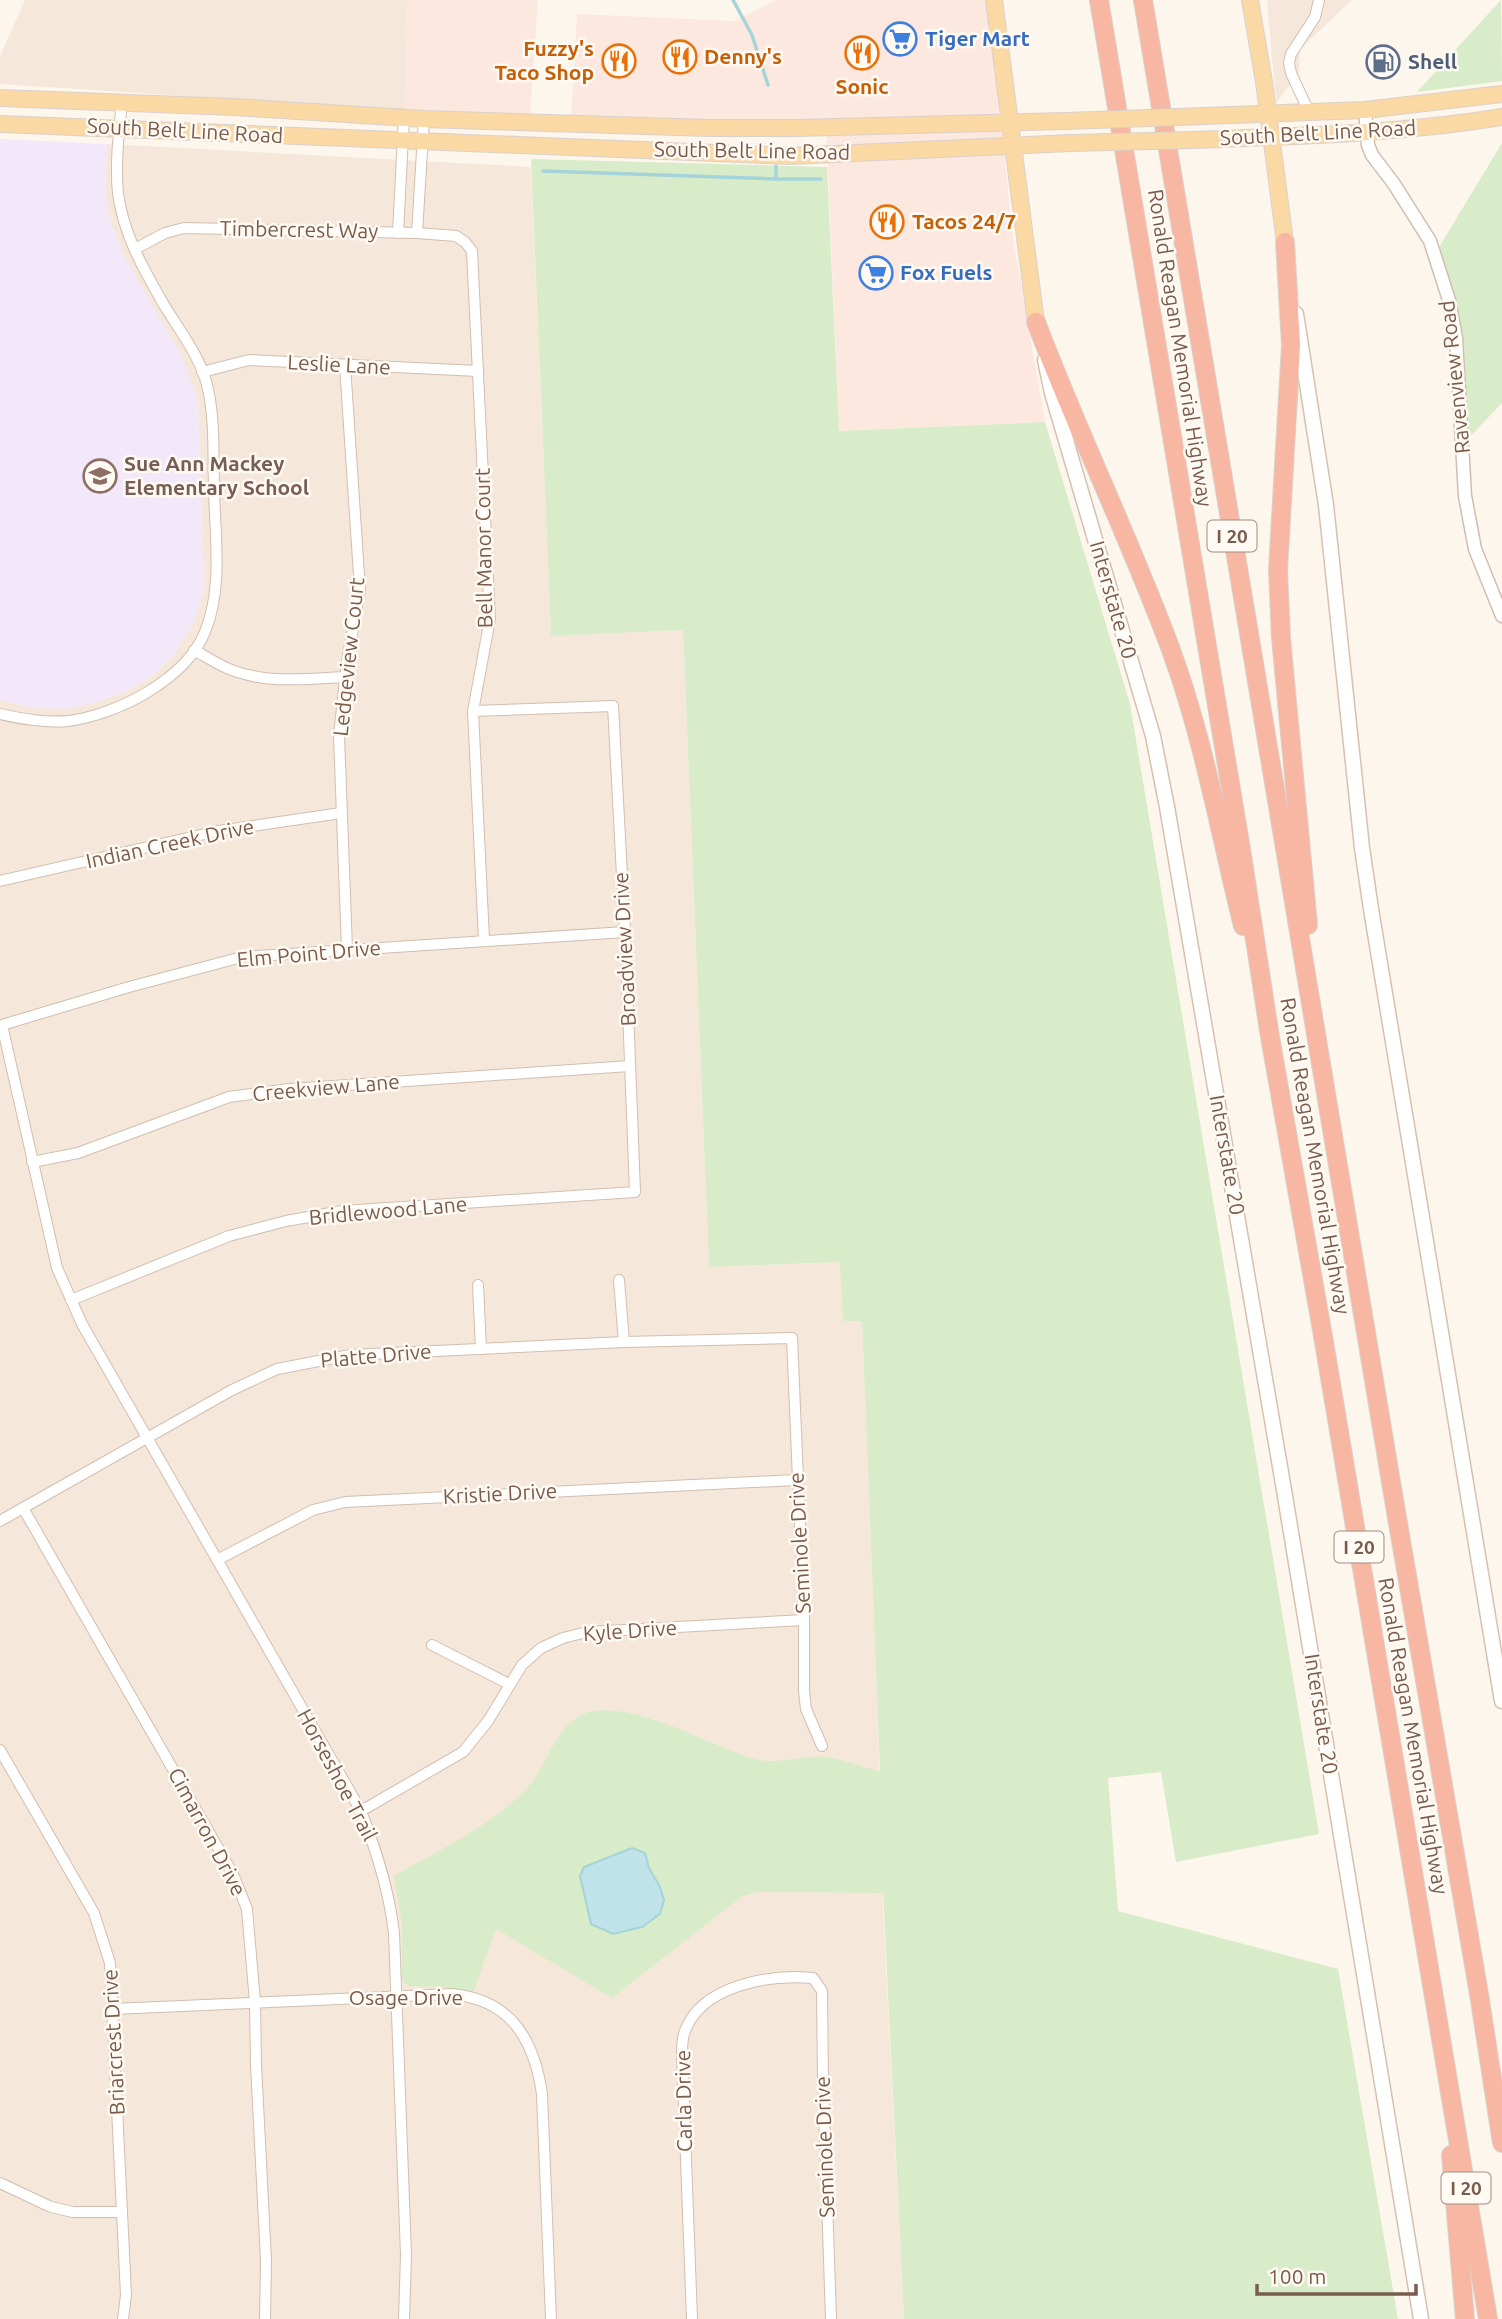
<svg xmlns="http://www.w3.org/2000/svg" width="1502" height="2319" font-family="Ubuntu,sans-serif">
  <rect width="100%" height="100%" fill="#fdf6ec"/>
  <g fill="#f5e8da">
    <path d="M 25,0 L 408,0 L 405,110 L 0,84 L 0,56 Z"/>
    <path d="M 1267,0 L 1352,0 L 1300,49 L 1299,73 L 1276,103 Z"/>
    <path d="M 107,144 L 531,167 L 551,635 L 683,630 L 709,1267 L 841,1262 L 843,1321 L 862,1320 L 878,1720 L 883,1909 L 904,2319 L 0,2319 L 0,700 L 34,708 L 96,702 L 126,691 L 152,676 L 204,589 L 198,399 L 124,256 L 111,224 L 105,195 Z"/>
  </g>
  <g fill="#fde8e0">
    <path d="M 408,0 L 538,0 L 530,115 L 405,110 Z"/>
    <path d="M 776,0 L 988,0 L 1013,238 L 1045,422 L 839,431 L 826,123 L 571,118 L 577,14 L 734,21 Z"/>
  </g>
  <path fill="#f3e8fa" d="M 0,139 L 107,144 L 105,195 L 111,224 L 124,256 L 180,353 L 198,399 L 204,589 L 194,623 L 173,656 L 152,676 L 126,691 L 96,702 L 66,709 L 34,708 L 0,700 Z"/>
  <g fill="#d8ecc9">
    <path d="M 1501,0 L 1502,81 L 1417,92 Z"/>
    <path d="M 1502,143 L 1502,403 L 1466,441 L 1438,249 Z"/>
    <path d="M 531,159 L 827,167 L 839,431 L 1045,422 L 1130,704 L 1319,1834 L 1176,1862 L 1161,1772 L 1108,1778 L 1118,1911 L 1338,1969 L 1398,2319 L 904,2319 L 883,1893 L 757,1892 L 741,1897 L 612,1998 L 496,1929 L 473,1993 L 442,1987 L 409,1986 L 402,1980 L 402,1925 L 394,1876 C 439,1850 491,1827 527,1788 C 546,1768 553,1734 576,1718 C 620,1689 714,1750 759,1760 C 781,1764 806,1754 828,1757 C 845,1760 863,1768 880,1771 L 862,1321 L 843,1321 L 840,1262 L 709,1267 L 683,630 L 551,636 Z"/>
  </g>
  <path fill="#bfe3e8" stroke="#a5d3da" stroke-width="2" d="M 632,1848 L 645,1853 L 649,1868 L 660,1887 L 664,1900 L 660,1914 L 642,1927 L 613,1934 L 591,1924 L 580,1876 L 584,1867 Z"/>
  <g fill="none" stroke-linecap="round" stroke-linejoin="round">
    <g stroke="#a5d3da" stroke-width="3.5">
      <path d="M 733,0 L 752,35 L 768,85"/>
      <path d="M 776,166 L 776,179 L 821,179"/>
      <path d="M 543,171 L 776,179"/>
    </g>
    <defs>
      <g id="minor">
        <path d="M 1309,112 L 1291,73 L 1289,63 L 1291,54 L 1315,17 L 1319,0"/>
        <path d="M 398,233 L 404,117"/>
        <path d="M 417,233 L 424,119"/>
        <path d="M 135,249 L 165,233 L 184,228 L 417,233 L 456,236 L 465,242 L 472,251 L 490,619 L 473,711 L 484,940"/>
        <path d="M 345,365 L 360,590 L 347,661 L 339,736 L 347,949"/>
        <path d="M 202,372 L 249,360 L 478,371"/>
        <path d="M 194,650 C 205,656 217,664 229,669 C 265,684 307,679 345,677"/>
        <path d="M 0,714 C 23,719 45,723 68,721 C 117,715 186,679 205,632 C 223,588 215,536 214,490 C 213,457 215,421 208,389 C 202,359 180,331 164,305 C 144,270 123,234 118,193 C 115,164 119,131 122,102"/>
        <path d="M 0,881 L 218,831 L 341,813"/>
        <path d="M 32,1162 L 78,1153 L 229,1097 L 289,1089 L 630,1066"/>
        <path d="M 619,1280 L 624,1342"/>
        <path d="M 478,1285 L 481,1349"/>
        <path d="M 71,1300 L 229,1236 L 286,1221 L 342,1211 L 635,1192 L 625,932 L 613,706 L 473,711"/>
        <path d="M 23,1508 L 233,1874 L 247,1909 L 255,2002 L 256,2064 L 266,2261 L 265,2319"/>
        <path d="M 0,1521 L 232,1390 L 277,1369 L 350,1355 L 624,1342 L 792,1338 L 804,1620 L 804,1691 L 806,1709 L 822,1746"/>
        <path d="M 217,1560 L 313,1510 L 345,1502 L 796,1480"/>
        <path d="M 432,1645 L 509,1684"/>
        <path d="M 0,1750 L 94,1913 L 110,1963 L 126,2295 L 123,2319"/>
        <path d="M 361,1811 L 463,1752 L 488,1721 L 522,1665 L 541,1648 L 563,1638 L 587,1632 L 804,1620"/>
        <path d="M 113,2009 L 452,1994 C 511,2000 534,2039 542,2094 L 551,2319"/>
        <path d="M 0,2183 L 51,2207 L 73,2212 L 122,2212"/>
        <path d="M 404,2319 L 406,2255 L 394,1933 C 389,1890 377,1852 361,1811 L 82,1324 L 57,1268 L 2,1025 L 129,987 L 242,957 L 625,932"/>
        <path d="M 692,2319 L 682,2053 C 682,2046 682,2038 685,2031 C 702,1985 770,1974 813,1978 L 822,1991 L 823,2081 L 831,2319"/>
      </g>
      <path id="tertiary" d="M 1365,110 L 1368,145 L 1372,155 L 1394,184 L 1430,241 L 1449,300 L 1456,338 L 1465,496 L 1475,549 L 1502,616"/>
      <g id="secondary">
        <path d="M 1296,314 L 1326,505 L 1362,848 L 1371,909 L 1502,1701"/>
        <path d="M 1045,360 L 1052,393 L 1153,736 L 1167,807 L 1284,1490 L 1421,2319"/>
      </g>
      <g id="primary">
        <path d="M 994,0 L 1036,322"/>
        <path d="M 1250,0 L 1264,82 L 1285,242"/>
        <path d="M 0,98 L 234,107 L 424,119 L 709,128 L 797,128 L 1066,121"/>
        <path d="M 1231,115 L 1365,110 L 1502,94"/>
        <path d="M 0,124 L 790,156 L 1071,143"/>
        <path d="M 1192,140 C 1296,136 1399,134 1502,117"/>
      </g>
      <g id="motorway">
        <path d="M 1099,0 L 1241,849 L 1270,1037 L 1323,1336 L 1488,2319"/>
        <path d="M 1143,0 L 1394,1500 L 1479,1994 L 1502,2143"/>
        <path d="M 1285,242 L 1291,345 L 1278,570 L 1281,638 L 1308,925"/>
        <path d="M 1036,322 C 1078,433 1130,539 1171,650 C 1204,740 1220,834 1243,926"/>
        <path d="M 1451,2155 L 1465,2319"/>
      </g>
    </defs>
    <use href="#minor" stroke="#d1beb0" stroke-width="12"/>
    <use href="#tertiary" stroke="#d1beb0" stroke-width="15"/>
    <use href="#secondary" stroke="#d6c0b0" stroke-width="17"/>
    <use href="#primary" stroke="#dad1cd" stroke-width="18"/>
    <use href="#motorway" stroke="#dad1cd" stroke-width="20"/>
    <use href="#minor" stroke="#fff" stroke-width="10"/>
    <use href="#tertiary" stroke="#fff" stroke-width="12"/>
    <use href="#secondary" stroke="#fff" stroke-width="14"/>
    <use href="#primary" stroke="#fbd9a5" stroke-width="16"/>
    <use href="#motorway" stroke="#f7b7a3" stroke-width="18"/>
    <defs>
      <g id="primary-bridge">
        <path d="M 1066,121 L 1231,115"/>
        <path d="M 1071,143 L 1192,140"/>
      </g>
    </defs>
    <use href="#primary-bridge" stroke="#dad1cd" stroke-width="18" stroke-linecap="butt"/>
    <use href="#primary-bridge" stroke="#fbd9a5" stroke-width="16"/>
  </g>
  <defs>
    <symbol id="supermarket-ring" viewBox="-11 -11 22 22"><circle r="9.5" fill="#fffaf3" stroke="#3f7fe0" stroke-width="1.5"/><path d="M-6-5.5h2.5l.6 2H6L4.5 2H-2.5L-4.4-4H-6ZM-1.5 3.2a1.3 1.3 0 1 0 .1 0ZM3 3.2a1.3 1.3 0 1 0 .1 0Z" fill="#3f7fe0"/></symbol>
    <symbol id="restaurant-ring" viewBox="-11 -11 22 22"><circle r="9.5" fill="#fffaf3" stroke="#e8710a" stroke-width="1.5"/><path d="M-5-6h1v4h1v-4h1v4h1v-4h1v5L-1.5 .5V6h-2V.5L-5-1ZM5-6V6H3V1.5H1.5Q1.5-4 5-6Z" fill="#e8710a"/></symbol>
    <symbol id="fuel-ring" viewBox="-11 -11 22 22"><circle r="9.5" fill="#fffaf3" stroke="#5c6f8a" stroke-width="1.5"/><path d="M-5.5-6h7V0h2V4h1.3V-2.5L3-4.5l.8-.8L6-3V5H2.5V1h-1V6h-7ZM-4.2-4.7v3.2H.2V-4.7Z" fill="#5c6f8a"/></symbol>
    <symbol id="school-ring" viewBox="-11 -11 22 22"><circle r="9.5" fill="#fffaf3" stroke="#8d6e63" stroke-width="1.5"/><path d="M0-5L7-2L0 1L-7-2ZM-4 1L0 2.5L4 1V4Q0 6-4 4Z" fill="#8d6e63"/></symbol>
  </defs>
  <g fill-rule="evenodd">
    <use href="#supermarket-ring" x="881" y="20" width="38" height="38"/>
    <use href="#restaurant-ring" x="843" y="34" width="38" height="38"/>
    <use href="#restaurant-ring" x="661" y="38" width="38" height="38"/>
    <use href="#restaurant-ring" x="600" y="42" width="38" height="38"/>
    <use href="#fuel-ring" x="1364" y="43" width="38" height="38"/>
    <use href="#restaurant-ring" x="868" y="203" width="38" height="38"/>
    <use href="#supermarket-ring" x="857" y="254" width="38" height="38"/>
    <use href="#school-ring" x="81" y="457" width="38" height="38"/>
  </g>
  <g text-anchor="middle" stroke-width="5" stroke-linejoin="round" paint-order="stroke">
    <g fill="#fffaf3" stroke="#a28b7f" stroke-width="2">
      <rect x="1207.5" y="520.5" width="49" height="31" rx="5"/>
      <rect x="1334.5" y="1531.5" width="49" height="31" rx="5"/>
      <rect x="1441.5" y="2172.5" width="49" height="31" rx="5"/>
    </g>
    <g font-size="19" font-weight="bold" fill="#7a5c4d">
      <text x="1232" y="543">I 20</text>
      <text x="1359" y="1554">I 20</text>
      <text x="1466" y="2195">I 20</text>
    </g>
    <g font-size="21" font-weight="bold" fill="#366cbe" stroke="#fffaf3" text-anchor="start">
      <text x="925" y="46">Tiger Mart</text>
      <text x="900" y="280">Fox Fuels</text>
    </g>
    <g font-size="21" font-weight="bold" fill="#c56008" stroke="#fffaf3" text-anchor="start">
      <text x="594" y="56" text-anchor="end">Fuzzy's<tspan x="594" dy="24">Taco Shop</tspan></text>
      <text x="704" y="64">Denny's</text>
      <text x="862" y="94" text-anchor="middle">Sonic</text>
      <text x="912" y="229">Tacos 24/7</text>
    </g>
    <g font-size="21" font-weight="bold" fill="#4e5e75" stroke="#fffaf3" text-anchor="start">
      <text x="1408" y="69">Shell</text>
    </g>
    <g font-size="21" fill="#7a5c4d" stroke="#fffaf3">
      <text transform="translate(185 131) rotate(3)" y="7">South Belt Line Road</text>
      <text transform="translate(1318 133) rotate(-3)" y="7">South Belt Line Road</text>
      <text transform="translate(752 151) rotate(1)" y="7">South Belt Line Road</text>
      <text transform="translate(299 230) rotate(1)" y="7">Timbercrest Way</text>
      <text transform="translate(1180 348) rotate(81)" y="7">Ronald Reagan Memorial Highway</text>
      <text transform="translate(339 365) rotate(3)" y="7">Leslie Lane</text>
      <text transform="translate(1455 377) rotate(-96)" y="7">Ravenview Road</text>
      <text transform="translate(484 548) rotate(-91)" y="7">Bell Manor Court</text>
      <text transform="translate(1113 600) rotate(74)" y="7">Interstate 20</text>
      <text transform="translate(349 657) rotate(-84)" y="7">Ledgeview Court</text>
      <text transform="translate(170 844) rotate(-12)" y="7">Indian Creek Drive</text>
      <text transform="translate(625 949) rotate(-93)" y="7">Broadview Drive</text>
      <text transform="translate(309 954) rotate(-5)" y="7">Elm Point Drive</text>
      <text transform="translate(326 1088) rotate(-5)" y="7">Creekview Lane</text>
      <text transform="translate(1227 1155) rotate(80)" y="7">Interstate 20</text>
      <text transform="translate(1315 1156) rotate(80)" y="7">Ronald Reagan Memorial Highway</text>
      <text transform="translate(388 1211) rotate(-5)" y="7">Bridlewood Lane</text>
      <text transform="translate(376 1356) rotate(-5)" y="7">Platte Drive</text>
      <text transform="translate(500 1494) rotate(-3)" y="7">Kristie Drive</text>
      <text transform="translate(800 1543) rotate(-93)" y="7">Seminole Drive</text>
      <text transform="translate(630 1631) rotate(-4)" y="7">Kyle Drive</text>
      <text transform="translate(1321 1714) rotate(81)" y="7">Interstate 20</text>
      <text transform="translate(1413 1736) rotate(80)" y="7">Ronald Reagan Memorial Highway</text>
      <text transform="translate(337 1775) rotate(62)" y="7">Horseshoe Trail</text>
      <text transform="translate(207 1832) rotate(62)" y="7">Cimarron Drive</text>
      <text x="406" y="2005">Osage Drive</text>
      <text transform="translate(114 2042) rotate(-93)" y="7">Briarcrest Drive</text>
      <text transform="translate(684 2101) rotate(-91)" y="7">Carla Drive</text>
      <text transform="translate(825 2147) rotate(-92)" y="7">Seminole Drive</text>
    </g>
    <g font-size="21" font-weight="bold" fill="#785e54" stroke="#fffaf3" text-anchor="start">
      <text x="124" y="471">Sue Ann Mackey<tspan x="124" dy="24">Elementary School</tspan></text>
    </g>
  </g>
  <path d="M1257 2284v10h159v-10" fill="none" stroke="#7a5c4d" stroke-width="3.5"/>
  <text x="1268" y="2284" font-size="21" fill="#7a5c4d" stroke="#fffaf3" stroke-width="5" paint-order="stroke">100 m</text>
</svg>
